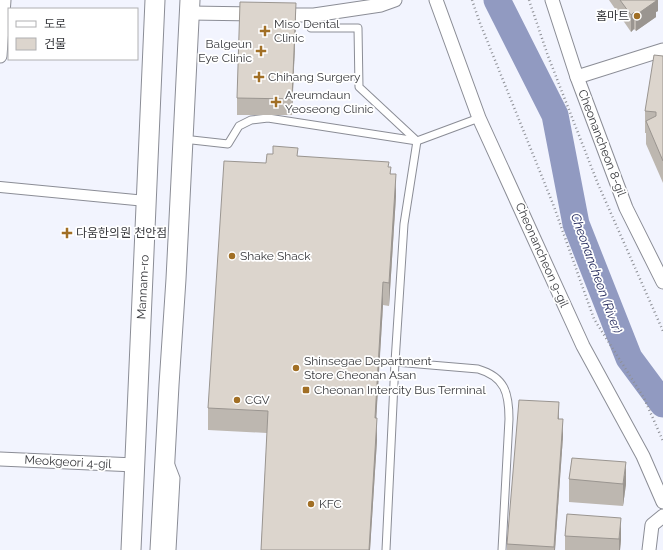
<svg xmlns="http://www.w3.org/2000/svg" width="663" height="550" font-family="Raleway,'Noto Sans KR',sans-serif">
  <rect width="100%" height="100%" fill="#f2f4fe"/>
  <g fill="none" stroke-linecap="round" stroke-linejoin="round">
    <path stroke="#919ac1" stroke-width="27" d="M 497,0 L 555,115 L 576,224 L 629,358 L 663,404"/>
    <defs>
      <g id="service">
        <path d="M 311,28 L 358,28 L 359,87 L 417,141"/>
        <path d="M 183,139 L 228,144 L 239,126 L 251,120 L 268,118 L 417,141 L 479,118"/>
        <path d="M 395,362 L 478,369 C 505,377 509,393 509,419 L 502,550"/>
        <path d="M 171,465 L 176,478 L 172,550"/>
        <path d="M 386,550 L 395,362 L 404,224 L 417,141"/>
      </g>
      <path id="pedestrian" d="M 0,187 L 146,201"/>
      <g id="minor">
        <path d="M 436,0 L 479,118 L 583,346 L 643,456 L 663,502"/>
        <path d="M 552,0 L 577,77 L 626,208 L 663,282"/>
        <path d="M 190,13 L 256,14"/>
        <path d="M 280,15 L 314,15 L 381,5 L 395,0"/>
        <path d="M 0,56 L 4,0"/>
        <path d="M 577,77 L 663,50"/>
        <path d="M 0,459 L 135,465"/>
        <path d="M 649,550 L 652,525 L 663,516"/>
      </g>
      <g id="secondary">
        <path d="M 131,550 L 155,0"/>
        <path d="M 160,550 L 169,385 L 176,279 L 190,0"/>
      </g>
    </defs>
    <use href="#service" stroke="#8b8d96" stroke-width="9"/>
    <use href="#pedestrian" stroke="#8b8d96" stroke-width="12"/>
    <use href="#minor" stroke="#8b8d96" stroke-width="15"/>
    <use href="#secondary" stroke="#8b8d96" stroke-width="21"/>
    <g stroke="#8e9096" stroke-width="2.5" stroke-dasharray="1 3" stroke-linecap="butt">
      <path d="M 472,0 L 480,23 L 553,204 L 594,319 L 644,398 L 663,441"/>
      <path d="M 529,0 L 548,56 L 598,184 L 663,331"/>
    </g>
    <use href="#service" stroke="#fff" stroke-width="7"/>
    <use href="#pedestrian" stroke="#fff" stroke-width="10"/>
    <use href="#minor" stroke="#fff" stroke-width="13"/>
    <use href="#secondary" stroke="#fff" stroke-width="19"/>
  </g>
  <g fill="#bdb7b0">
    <path d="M 609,0 L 658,0 L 658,11 L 656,12 L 656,17 L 636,31 L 634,29 L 631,32 Z"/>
    <path d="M 296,19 L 292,115 L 237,115 L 237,98 Z"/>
    <path d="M 663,56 L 663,183 L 646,144 L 646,133 L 645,133 L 645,111 Z"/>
    <path d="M 298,156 L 389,167 L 396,196 L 389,306 L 383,305 L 376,418 L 377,440 L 370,550 L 261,550 L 267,433 L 208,430 L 208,408 L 266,163 Z"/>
    <path d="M 559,419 L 563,436 L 555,550 L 507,550 L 507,544 Z"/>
    <path d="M 572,458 L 626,484 L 623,506 L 569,502 L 569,479 Z"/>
    <path d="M 567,514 L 621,540 L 620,550 L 565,550 L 565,536 Z"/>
  </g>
  <g fill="#9a9590">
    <path d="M 654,0 L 658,0 L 658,11 L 656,12 L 656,17 L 636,31 L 636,15 Z"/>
    <path d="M 296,3 L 296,19 L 292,115 L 292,99 Z"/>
    <path d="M 634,12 L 634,29 L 631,32 L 631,15 Z"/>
    <path d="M 396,174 L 396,196 L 389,306 L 389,283 Z"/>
    <path d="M 383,282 L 383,305 L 375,440 L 375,418 Z"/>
    <path d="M 559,402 L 559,418 L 558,435 L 558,419 Z"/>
    <path d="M 377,418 L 377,440 L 370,550 L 369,550 Z"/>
    <path d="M 563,419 L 563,436 L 555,550 L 554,550 Z"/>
    <path d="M 626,462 L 626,484 L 623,506 L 623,484 Z"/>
    <path d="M 621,518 L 621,540 L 620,550 L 619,550 L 619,539 Z"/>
  </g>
  <g fill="#dcd5cd" stroke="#9a9590">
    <path d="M 620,0 L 656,0 L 656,1 L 636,15 L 634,12 L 631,15 Z"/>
    <path d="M 240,2 L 296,3 L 292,99 L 237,98 Z"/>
    <path d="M 654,55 L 663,56 L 663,161 L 646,121 L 656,116 L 656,112 L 645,111 Z"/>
    <path d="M 273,146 L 298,148 L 297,156 L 389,162 L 388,167 L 391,167 L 390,174 L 396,174 L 389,283 L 383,282 L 375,418 L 377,418 L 369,550 L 261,550 L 268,411 L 208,408 L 224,161 L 266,163 L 267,154 L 273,154 Z"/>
    <path d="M 519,400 L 559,402 L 558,419 L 563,419 L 554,547 L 507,544 Z"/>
    <path d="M 572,458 L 626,462 L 623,484 L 569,479 Z"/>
    <path d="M 567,514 L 621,518 L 619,539 L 565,536 Z"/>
  </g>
  <g fill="#a16f25" stroke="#fff" stroke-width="1.5">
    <circle cx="637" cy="16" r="4"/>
    <path d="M263 25h4v4h4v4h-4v4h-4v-4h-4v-4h4z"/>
    <path d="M259 45h4v4h4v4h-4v4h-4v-4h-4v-4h4z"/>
    <path d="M257 71h4v4h4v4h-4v4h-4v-4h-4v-4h4z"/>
    <path d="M274 96h4v4h4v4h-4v4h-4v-4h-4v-4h4z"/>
    <path d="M65 227h4v4h4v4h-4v4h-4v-4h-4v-4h4z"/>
    <circle cx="232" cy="256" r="4"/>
    <circle cx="296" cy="368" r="4"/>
    <rect x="302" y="386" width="8" height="8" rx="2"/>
    <circle cx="237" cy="400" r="4"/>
    <circle cx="311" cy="504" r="4"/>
  </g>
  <g text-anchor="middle" stroke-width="3.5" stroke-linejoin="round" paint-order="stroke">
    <g font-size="12" fill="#393a3e" stroke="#fff" text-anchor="start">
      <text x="629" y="20" text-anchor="end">홈마트</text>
      <text x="274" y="28">Miso Dental<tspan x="274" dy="14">Clinic</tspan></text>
      <text x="252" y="48" text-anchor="end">Balgeun<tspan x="252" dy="14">Eye Clinic</tspan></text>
      <text x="268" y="81">Chihang Surgery</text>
      <text x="285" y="99">Areumdaun<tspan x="285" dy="14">Yeoseong Clinic</tspan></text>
      <text x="76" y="237">다움한의원 천안점</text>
      <text x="240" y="260">Shake Shack</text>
      <text x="304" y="365">Shinsegae Department<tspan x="304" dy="14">Store Cheonan Asan</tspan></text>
      <text x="314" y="394">Cheonan Intercity Bus Terminal</text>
      <text x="245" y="404">CGV</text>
      <text x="319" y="508">KFC</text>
    </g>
    <g font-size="12" fill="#393a3e" stroke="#fff">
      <text transform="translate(602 143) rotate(69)" y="4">Cheonancheon 8-gil</text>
      <text transform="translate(542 255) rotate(66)" y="4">Cheonancheon 9-gil</text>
      <text transform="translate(143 287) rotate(-87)" y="4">Mannam-ro</text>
      <text transform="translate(68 462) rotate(3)" y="4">Meokgeori 4-gil</text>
    </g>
    <g font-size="13" font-style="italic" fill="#272d5f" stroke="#fff">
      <text transform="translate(597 273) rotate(70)" y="5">Cheonancheon (River)</text>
    </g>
  </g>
  <rect x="8" y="8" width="130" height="52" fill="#ffffff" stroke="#b0b0b2"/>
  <rect x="16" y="21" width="20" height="6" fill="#ffffff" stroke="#b0b0b2"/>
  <text x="44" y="28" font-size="12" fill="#393a3e">도로</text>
  <rect x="16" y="38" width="20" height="12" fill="#dcd5cd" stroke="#b0b0b2"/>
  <text x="44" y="48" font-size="12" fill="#393a3e">건물</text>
</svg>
